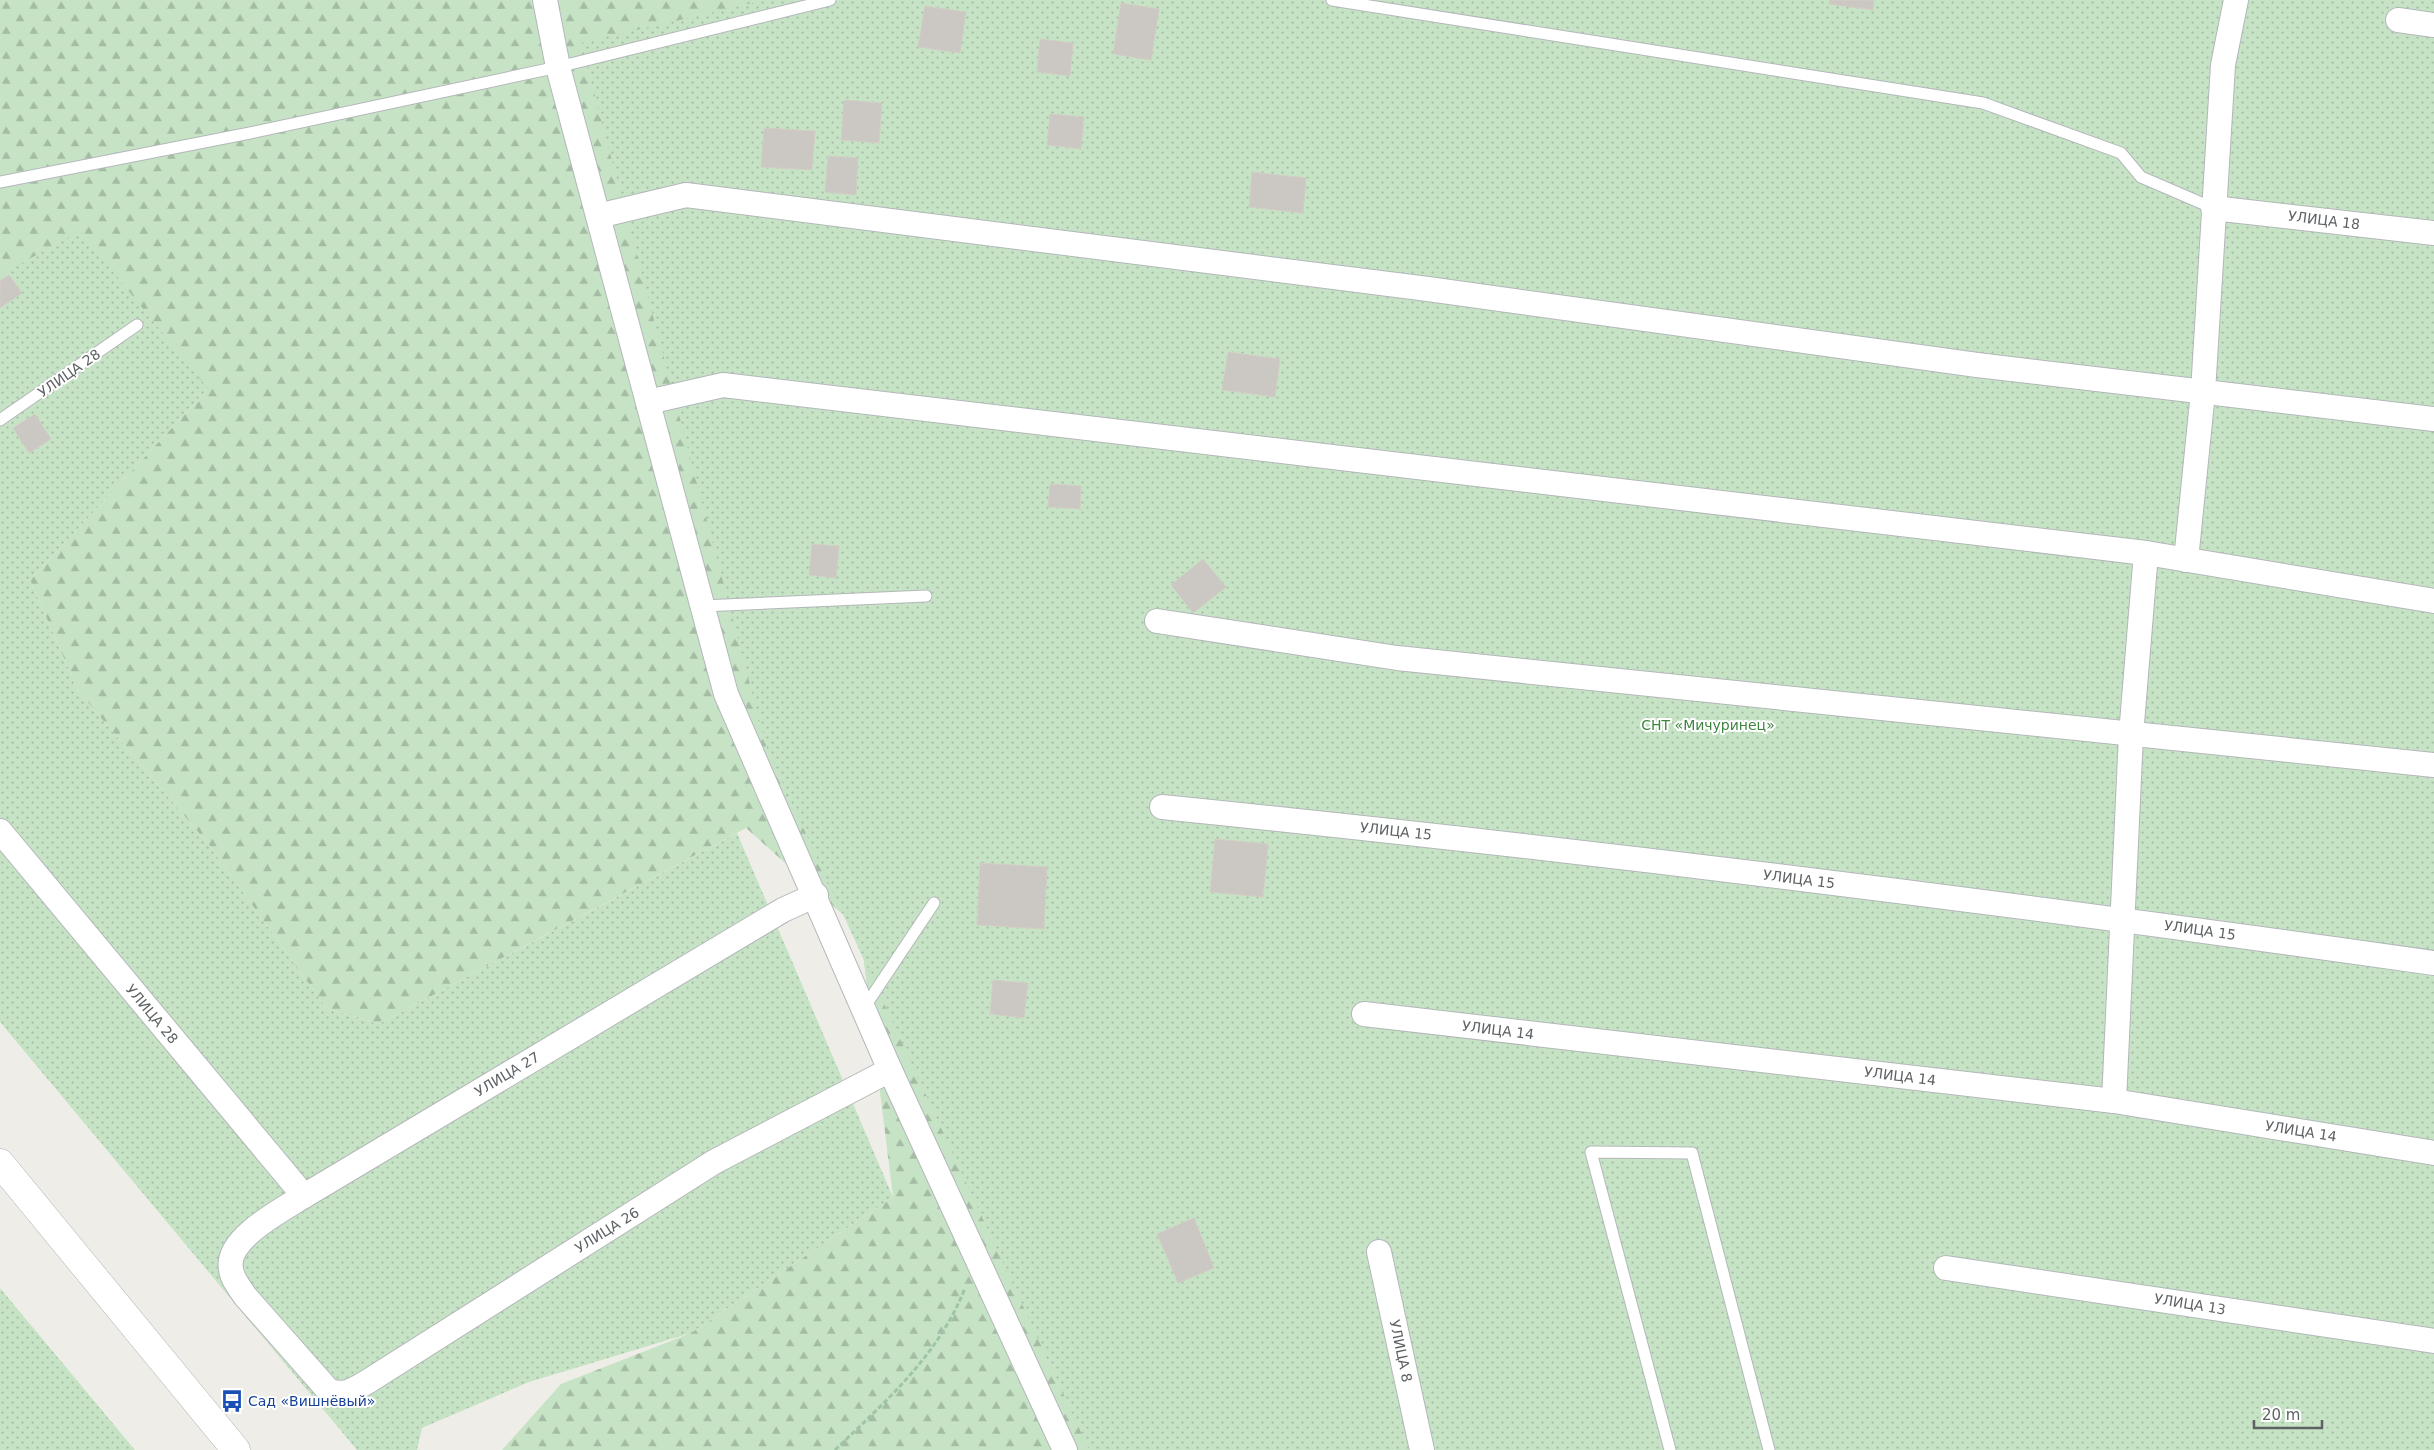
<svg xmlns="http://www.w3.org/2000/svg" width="2434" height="1450" font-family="'DejaVu Sans',sans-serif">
  <defs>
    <pattern id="forest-firs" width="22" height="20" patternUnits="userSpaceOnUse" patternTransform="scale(1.25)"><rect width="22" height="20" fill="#c6e4c5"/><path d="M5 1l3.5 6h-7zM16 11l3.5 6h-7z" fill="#a4bca4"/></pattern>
    <pattern id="garden-dots" width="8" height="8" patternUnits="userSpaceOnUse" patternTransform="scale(1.25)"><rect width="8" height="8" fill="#c6e4c5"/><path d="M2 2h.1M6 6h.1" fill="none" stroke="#a4bca4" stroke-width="1.8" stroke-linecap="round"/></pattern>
  </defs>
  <rect width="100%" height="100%" fill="#efede7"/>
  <path fill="url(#forest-firs)" d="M 0,0 L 825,0 L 1429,1450 L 502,1450 L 561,1384 L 691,1333 L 893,1197 L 860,930 L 746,828 L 379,1024 L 326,1008 L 209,845 L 78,691 L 30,580 L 208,389 L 0,275 Z"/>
  <g fill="url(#garden-dots)">
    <path d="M 765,0 L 2434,0 L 2434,1450 L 1089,1450 L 767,749 L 581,43 Z"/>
    <path d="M 80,231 L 208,389 L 30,580 L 78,691 L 209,845 L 326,1008 L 379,1024 L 737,833 L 893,1197 L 691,1333 L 529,1382 L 422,1428 L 417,1450 L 357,1450 L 0,1022 L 0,275 Z"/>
    <path d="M 0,1288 L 135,1450 L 0,1450 Z"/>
  </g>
  <g fill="#cbc8c3" stroke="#d3cec5">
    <path d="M 1830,0 L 1874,0 L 1873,10 L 1829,4 Z"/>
    <path d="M 1121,3 L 1159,9 L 1151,60 L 1113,54 Z"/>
    <path d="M 925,6 L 966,12 L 960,53 L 918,47 Z"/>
    <path d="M 1040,39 L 1073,43 L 1070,76 L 1037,72 Z"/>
    <path d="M 844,100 L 882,103 L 879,143 L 841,140 Z"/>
    <path d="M 1050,114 L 1084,117 L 1081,149 L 1047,145 Z"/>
    <path d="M 764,128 L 815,131 L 812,170 L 761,167 Z"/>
    <path d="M 828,156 L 858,158 L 856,195 L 825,192 Z"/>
    <path d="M 1252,172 L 1306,178 L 1303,213 L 1249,207 Z"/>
    <path d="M 9,275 L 22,293 L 0,308 L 0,281 Z"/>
    <path d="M 1228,352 L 1280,359 L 1275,397 L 1222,390 Z"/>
    <path d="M 35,414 L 51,439 L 29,453 L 13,428 Z"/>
    <path d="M 1050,484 L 1081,486 L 1080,509 L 1048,507 Z"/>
    <path d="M 812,544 L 839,546 L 836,578 L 809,575 Z"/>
    <path d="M 1203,559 L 1226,587 L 1193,613 L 1171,585 Z"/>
    <path d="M 1215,839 L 1268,844 L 1263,897 L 1210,892 Z"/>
    <path d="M 980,863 L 1047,867 L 1044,929 L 977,925 Z"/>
    <path d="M 993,980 L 1028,983 L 1024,1018 L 990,1014 Z"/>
    <path d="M 1194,1218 L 1214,1268 L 1178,1283 L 1157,1234 Z"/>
  </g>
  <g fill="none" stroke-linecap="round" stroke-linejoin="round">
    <defs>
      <g id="lane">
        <path d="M 1332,0 L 1983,103 L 2121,153 L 2141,177 L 2213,208"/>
        <path d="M 0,182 L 250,133 L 558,67 L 830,0"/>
        <path d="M 0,420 L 137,325"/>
        <path d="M 703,606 L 926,596"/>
        <path d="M 864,1008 L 934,903"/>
        <path d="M 1670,1450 L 1591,1152 L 1692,1153 L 1769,1450"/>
      </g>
      <g id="street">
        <path d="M 545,0 L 558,67 L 726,694 L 890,1070 L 1065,1450"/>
        <path d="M 2398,20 L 2434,25"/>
        <path d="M 2213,208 L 2434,233"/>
        <path d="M 598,216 L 686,195 L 1428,289 L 1977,365 L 2434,419"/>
        <path d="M 648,402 L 723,385 L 2146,553 L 2434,601"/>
        <path d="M 2186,560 L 2203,392 L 2223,65 L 2236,0"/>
        <path d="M 1157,621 L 1397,658 L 2434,765"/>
        <path d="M 1162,807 C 1587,850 2011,903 2434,963"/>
        <path d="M 0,831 L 304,1196"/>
        <path d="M 816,895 L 783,910 L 304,1196 C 282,1210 225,1239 231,1269 C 232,1279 240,1288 245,1296 L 328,1390 C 343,1397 354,1390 367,1382 L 714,1162 L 890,1070"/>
        <path d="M 1364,1014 L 2114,1101 L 2434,1153"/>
        <path d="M 2114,1101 L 2131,735 L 2146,553"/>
        <path d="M 1379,1252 L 1422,1450"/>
        <path d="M 1946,1268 L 2434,1341"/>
      </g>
      <path id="secondary" d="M 0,1163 L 236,1450"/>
    </defs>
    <use href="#lane" stroke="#b4b7ba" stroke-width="13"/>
    <use href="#street" stroke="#b4b7ba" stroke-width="26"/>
    <use href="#secondary" stroke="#b3b6ba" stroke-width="29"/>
    <path stroke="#9fc5a8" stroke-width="3" stroke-dasharray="5 2.5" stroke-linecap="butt" d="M 835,1450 C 886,1401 939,1355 965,1288"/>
    <use href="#lane" stroke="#fff" stroke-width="11"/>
    <use href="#street" stroke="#fff" stroke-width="24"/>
    <use href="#secondary" stroke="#fff" stroke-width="28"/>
  </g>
  <defs>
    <symbol id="bus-bare" viewBox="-9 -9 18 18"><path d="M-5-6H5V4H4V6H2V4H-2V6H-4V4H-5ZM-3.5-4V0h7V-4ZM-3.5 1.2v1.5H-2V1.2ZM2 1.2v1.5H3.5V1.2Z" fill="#1a4fb4" stroke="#fff" stroke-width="2.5" paint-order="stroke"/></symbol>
  </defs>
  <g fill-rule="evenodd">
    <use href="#bus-bare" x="216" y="1385" width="32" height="32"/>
  </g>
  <g text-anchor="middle" stroke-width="4" stroke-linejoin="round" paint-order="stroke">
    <g font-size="14" fill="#5e6265" stroke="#fff">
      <text transform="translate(2324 220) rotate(7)" y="5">УЛИЦА 18</text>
      <text transform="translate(69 373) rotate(-35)" y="5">УЛИЦА 28</text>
      <text transform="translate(1396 831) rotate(6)" y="5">УЛИЦА 15</text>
      <text transform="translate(1799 879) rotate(7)" y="5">УЛИЦА 15</text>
      <text transform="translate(2200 930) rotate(8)" y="5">УЛИЦА 15</text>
      <text transform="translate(152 1014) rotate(50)" y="5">УЛИЦА 28</text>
      <text transform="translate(1498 1030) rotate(7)" y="5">УЛИЦА 14</text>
      <text transform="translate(507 1074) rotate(-31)" y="5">УЛИЦА 27</text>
      <text transform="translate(1900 1076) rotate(7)" y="5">УЛИЦА 14</text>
      <text transform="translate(2301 1131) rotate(9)" y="5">УЛИЦА 14</text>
      <text transform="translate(607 1230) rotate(-32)" y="5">УЛИЦА 26</text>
      <text transform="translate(2190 1304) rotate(9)" y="5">УЛИЦА 13</text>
      <text transform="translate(1401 1351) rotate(78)" y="5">УЛИЦА 8</text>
    </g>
    <g font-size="14" fill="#3e853f" stroke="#fff">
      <text x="1708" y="730">СНТ «Мичуринец»</text>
    </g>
    <g font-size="14" fill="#164399" stroke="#fff" text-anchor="start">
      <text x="248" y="1406">Сад «Вишнёвый»</text>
    </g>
  </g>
  <path d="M2254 1420v8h68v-8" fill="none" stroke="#5e6265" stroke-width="2.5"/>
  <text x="2262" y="1420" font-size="15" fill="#5e6265" stroke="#ffffff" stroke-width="4" paint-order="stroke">20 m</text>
</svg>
